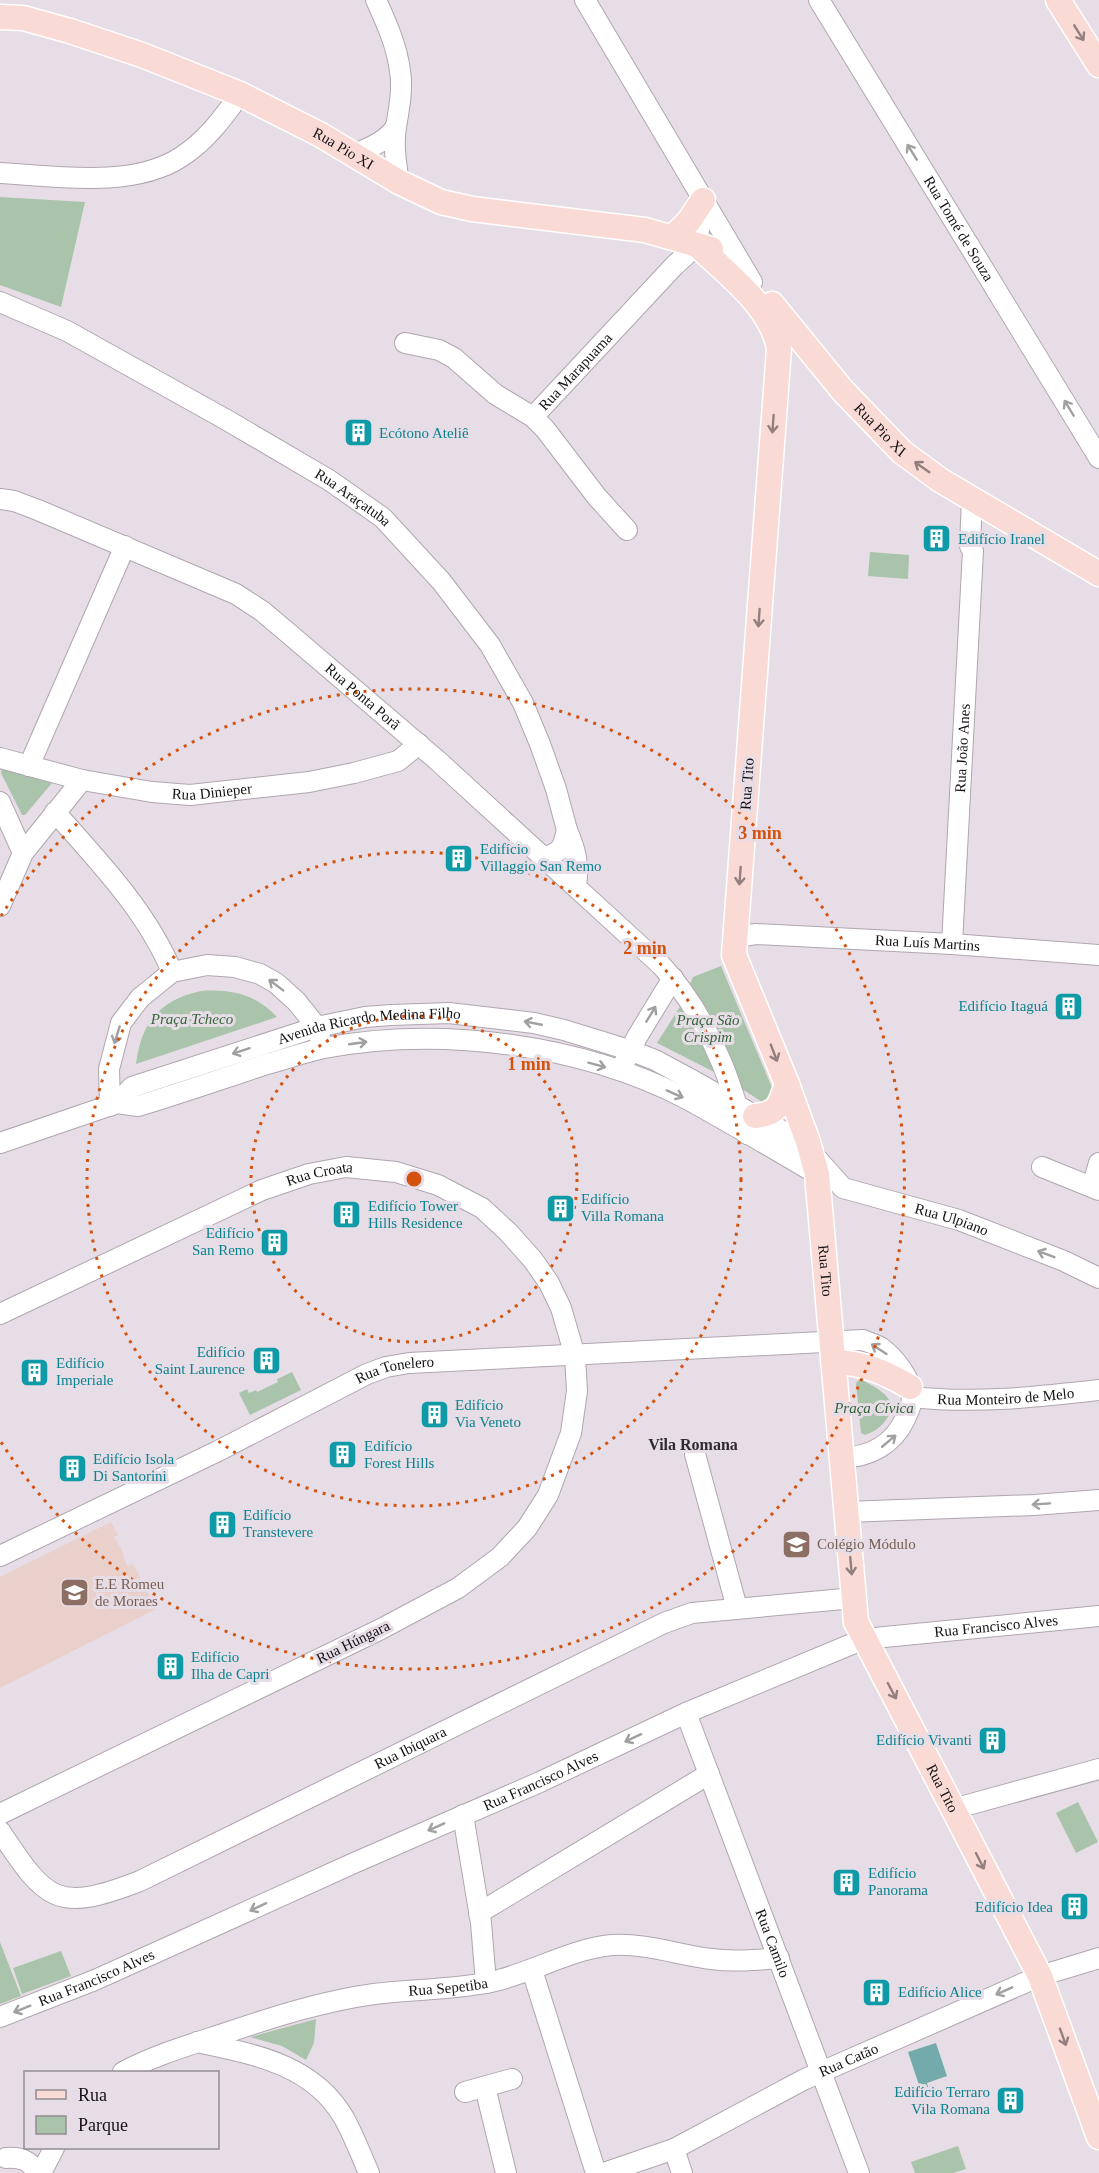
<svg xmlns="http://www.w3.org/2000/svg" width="1099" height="2173" font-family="Georgia,serif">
  <rect width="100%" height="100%" fill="#e7dde6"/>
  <path fill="#ead0cb" d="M 111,1522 L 118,1535 L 114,1537 L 124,1554 L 123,1555 L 127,1566 L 133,1564 L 156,1609 L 0,1688 L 0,1577 Z"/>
  <g fill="#aac4ab">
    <path d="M 0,197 L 85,202 L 61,307 L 0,285 Z"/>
    <path d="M 870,552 L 909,555 L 908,579 L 868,576 Z"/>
    <path d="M 2,769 L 52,781 L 52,783 L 25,815 L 22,815 L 1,773 Z"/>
    <path d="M 721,966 L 773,1090 L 770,1107 L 722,1076 L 657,1043 L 681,1005 L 693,977 Z"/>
    <path d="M 201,991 C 231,989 256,994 277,1017 L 136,1064 C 141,1022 160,1000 201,991 Z"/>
    <path d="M 292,1372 L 301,1390 L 250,1415 L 239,1393 L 247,1389 L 249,1393 L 256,1390 L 257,1392 L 278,1382 L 277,1379 Z"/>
    <path d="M 860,1379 C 873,1386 901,1398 888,1417 C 881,1427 876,1431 865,1435 L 861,1433 L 856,1383 Z"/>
    <path d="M 1078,1802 L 1098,1842 L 1076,1853 L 1056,1813 Z"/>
    <path d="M 0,1942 L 21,1996 L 0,2004 Z"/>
    <path d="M 61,1951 L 71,1976 L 22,1994 L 13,1968 Z"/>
    <path d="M 316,2019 L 314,2043 L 306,2060 L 282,2046 L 250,2037 Z"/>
    <path d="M 958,2146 L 966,2169 L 953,2173 L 915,2173 L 911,2162 Z"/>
  </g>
  <path fill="#73aaab" d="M 936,2043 L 947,2076 L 927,2083 L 929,2091 L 922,2094 L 908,2052 Z"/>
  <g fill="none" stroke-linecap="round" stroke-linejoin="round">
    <defs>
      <g id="minor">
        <path d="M 376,0 C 386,22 397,46 400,71 C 403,89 399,109 396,127 C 393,145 396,164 399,182"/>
        <path d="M 585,0 L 752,282"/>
        <path id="s1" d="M 819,0 L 1099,458"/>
        <path d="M 355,154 C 371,147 385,142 395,128"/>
        <path d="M 0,173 C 55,176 132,189 181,157 C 206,141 223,118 240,94"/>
        <path id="s2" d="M 0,302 L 67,331 L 225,419 L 329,480 L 383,518 L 441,581 L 490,645 L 523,703 L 540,744 L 556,789 L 567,830"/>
        <path d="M 405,343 L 439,350 L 454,358 L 495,394 L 533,417 L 545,429 L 597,497 L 627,530"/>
        <path id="s3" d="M 533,417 L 674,266 L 697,245 L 703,201"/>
        <path id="s4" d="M 0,499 L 14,501 L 38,510 L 236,594 L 262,611 L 287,632 L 437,760 L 661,965 C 687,993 705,1024 720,1059 C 731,1083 737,1109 747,1134"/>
        <path id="s5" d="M 0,758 L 82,780 L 152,792 L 190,795 L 309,782 L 354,773 L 398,761 L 419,744"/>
        <path d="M 29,766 L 125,546"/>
        <path d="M 0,802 L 23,853"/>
        <path d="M 55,812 C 98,861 147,911 172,972"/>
        <path d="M 544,858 C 562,851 563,848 567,830 C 576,851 579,863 576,887"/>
        <path d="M 0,906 L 23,853 L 82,780"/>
        <path id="s6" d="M 736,937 L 756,934 L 952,944 L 1099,955"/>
        <path id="s7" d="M 952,944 L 973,551 L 970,546 L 972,498"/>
        <path d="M 625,1061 L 637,1037 L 673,978"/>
        <path d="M 117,1103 L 138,1106 C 181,1093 224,1078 267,1064 C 286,1059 305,1052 324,1048 C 441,1026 581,1044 687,1099 C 731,1123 774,1149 817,1174"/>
        <path d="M 110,1106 L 109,1069 L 121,1023 L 140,998 L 172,972 L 207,965 L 235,967 L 260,974 L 276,983 L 296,1001 L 317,1027 L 320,1038"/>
        <path id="s8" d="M 0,1143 L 117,1103 L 132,1087 L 317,1027 L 365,1017 L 391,1015 L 449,1013 L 534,1023 L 564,1030 L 629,1050 L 655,1060 L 692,1080 L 784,1132 L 811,1152 L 843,1188 L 959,1220 L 1064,1261 L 1099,1278"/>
        <path d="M 1042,1167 L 1099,1190"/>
        <path d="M 1092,1187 L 1099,1163"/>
        <path id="s9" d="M 0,1314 L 262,1190 L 309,1174 L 346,1167 L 396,1172 L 438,1185 L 482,1208 L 508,1232 L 533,1260 L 549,1283 L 561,1308 L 575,1356 L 577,1391 L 571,1433 L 548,1495 L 527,1528 L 500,1557 L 458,1588 L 381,1629 L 0,1814"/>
        <path id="s10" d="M 912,1397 C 975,1404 1037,1397 1099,1390"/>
        <path d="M 695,1454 L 737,1608"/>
        <path d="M 846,1512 L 1034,1505 L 1099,1500"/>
        <path id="s11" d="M 0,1556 L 218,1451 L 367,1374 L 386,1367 L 409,1363 L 863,1340 C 868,1342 875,1344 880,1347 C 894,1357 912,1379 912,1397 C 912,1404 908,1413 905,1419 C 893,1445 869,1457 841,1458"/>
        <path id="s12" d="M 686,1713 L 859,2173"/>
        <path d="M 953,1809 L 1099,1769"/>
        <path d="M 463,1815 L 481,1923 L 486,1983"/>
        <path id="s13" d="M 0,1831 C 47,1902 57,1913 140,1881 L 664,1623 L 692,1613 L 854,1598"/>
        <path d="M 479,1913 L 709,1774"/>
        <path d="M 532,1970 L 596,2173"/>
        <path id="s14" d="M 0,2017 L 95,1980 L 186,1939 L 354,1863 L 540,1782 L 686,1713 L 864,1639 L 1099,1616"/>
        <path d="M 197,2042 C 253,2054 313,2064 344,2118 C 354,2136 361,2155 369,2173"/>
        <path id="s15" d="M 123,2072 C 157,2054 193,2044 229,2032 C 276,2016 324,2001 374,1994 C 413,1989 452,1990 491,1982 C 532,1973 570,1949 612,1945 C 645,1943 679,1955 711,1959 C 734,1962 756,1960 779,1958"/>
        <path d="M 485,2087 L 506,2173"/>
        <path d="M 465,2092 L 512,2079"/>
        <path d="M 674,2149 L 682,2173"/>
        <path d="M 6,2158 C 21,2157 29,2160 38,2173"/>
        <path d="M 41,2173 L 54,2148"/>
        <path id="s16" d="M 604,2173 L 674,2149 L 803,2080 L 1040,1976 L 1099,1958"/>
      </g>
      <g id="major">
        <path d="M 1058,0 L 1099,65"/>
        <path id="s17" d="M 0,17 L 23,18 L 70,31 L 142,55 L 240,94 L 321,135 L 399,182 L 441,202 L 472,209 L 645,230 L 711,249"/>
        <path d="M 673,237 L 689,221 L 703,200"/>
        <path id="s18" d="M 697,245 C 727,274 772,306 779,349 L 734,955 L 787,1084 L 808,1142 L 817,1174 L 856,1622 L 1040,1976 L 1099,2137"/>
        <path id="s19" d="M 772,304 L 843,391 L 902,452 L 940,480 L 1099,574"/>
        <path d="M 755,1116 C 778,1114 780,1105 787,1084"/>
        <path d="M 833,1362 C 861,1362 885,1372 910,1387"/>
      </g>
    </defs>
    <use href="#minor" stroke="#afa6af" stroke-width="22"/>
    <use href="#major" stroke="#fff" stroke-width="27"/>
    <use href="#minor" stroke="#fff" stroke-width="20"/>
    <use href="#major" stroke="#fadad4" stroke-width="24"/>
  </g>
  <defs><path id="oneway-shaft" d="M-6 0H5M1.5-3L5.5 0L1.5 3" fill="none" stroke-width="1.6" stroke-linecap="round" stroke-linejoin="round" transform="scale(1.5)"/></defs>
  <g stroke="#93807e">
    <use href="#oneway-shaft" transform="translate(1079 33) rotate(58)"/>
    <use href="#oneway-shaft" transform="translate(773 424) rotate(94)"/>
    <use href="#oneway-shaft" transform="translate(922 467) rotate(-145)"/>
    <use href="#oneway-shaft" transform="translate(759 618) rotate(94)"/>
    <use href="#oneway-shaft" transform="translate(740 876) rotate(94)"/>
    <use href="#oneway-shaft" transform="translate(774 1053) rotate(69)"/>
    <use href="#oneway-shaft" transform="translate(851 1566) rotate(85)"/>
    <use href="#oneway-shaft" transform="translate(892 1691) rotate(62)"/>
    <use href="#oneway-shaft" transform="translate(980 1861) rotate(63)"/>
    <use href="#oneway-shaft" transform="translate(1063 2037) rotate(70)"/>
  </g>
  <g stroke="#a1a0a1">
    <use href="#oneway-shaft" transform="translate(912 152) rotate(-122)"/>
    <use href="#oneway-shaft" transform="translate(1069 408) rotate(-121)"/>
    <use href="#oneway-shaft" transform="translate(276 985) rotate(-143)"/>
    <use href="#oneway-shaft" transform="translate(651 1014) rotate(-59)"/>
    <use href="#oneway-shaft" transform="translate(533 1023) rotate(-169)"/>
    <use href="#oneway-shaft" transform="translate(117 1035) rotate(107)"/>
    <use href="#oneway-shaft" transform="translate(358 1043) rotate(-8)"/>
    <use href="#oneway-shaft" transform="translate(241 1051) rotate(162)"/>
    <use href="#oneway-shaft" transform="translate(597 1065) rotate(15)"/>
    <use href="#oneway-shaft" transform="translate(675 1094) rotate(24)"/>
    <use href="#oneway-shaft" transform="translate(1046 1254) rotate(-159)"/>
    <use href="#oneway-shaft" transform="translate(879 1349) rotate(-147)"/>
    <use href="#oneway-shaft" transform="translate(889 1441) rotate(-40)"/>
    <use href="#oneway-shaft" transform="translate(1041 1504) rotate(176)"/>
    <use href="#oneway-shaft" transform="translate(633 1738) rotate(155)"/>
    <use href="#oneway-shaft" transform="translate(436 1827) rotate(156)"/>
    <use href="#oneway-shaft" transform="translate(258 1907) rotate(155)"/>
    <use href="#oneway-shaft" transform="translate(1004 1991) rotate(156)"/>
    <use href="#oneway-shaft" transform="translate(22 2009) rotate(158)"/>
  </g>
  <g fill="none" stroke="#d3520d" stroke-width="3" stroke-dasharray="3 6">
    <circle cx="414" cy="1179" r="163"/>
    <circle cx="414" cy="1179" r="327"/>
    <path d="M1 916A490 490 0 1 1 1 1442"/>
  </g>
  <defs>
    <symbol id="building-square" viewBox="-11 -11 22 22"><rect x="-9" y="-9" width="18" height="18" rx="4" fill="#0f9aa8" stroke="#e7dde6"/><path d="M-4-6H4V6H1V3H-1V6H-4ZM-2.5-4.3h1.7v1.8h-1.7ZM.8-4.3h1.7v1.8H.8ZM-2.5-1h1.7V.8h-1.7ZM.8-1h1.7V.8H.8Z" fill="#fff"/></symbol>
    <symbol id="school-square" viewBox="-11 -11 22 22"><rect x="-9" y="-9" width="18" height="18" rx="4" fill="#8d6e63" stroke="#e7dde6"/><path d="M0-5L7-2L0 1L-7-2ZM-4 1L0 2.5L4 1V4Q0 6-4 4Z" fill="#fff"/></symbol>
  </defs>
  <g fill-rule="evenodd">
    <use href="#building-square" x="342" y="416" width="33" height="33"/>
    <use href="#building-square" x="920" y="522" width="33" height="33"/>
    <use href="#building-square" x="442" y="842" width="33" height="33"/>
    <use href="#building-square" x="1052" y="990" width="33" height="33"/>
    <use href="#building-square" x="544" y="1192" width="33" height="33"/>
    <use href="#building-square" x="330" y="1198" width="33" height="33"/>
    <use href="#building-square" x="258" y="1226" width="33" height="33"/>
    <use href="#building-square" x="250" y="1344" width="33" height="33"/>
    <use href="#building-square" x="18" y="1356" width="33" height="33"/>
    <use href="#building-square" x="418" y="1398" width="33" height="33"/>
    <use href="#building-square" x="326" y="1438" width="33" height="33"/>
    <use href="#building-square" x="56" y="1452" width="33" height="33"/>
    <use href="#building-square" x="206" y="1508" width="33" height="33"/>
    <use href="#school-square" x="780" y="1528" width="33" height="33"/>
    <use href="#school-square" x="58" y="1576" width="33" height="33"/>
    <use href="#building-square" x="154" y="1650" width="33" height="33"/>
    <use href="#building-square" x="976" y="1724" width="33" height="33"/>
    <use href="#building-square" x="830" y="1866" width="33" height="33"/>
    <use href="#building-square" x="1058" y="1890" width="33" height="33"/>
    <use href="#building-square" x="860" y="1976" width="33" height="33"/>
    <use href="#building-square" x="994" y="2084" width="33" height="33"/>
  </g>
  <g text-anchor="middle" stroke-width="6" stroke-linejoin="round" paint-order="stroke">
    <g font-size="15" fill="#151215" stroke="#e7dde6">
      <text dy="5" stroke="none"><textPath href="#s17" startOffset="370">Rua Pio XI</textPath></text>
      <text dy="5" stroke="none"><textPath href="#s1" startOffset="268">Rua Tomé de Souza</textPath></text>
      <text dy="5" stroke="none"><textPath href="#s3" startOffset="62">Rua Marapuama</textPath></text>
      <text dy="5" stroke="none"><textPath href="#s19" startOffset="166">Rua Pio XI</textPath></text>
      <text dy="5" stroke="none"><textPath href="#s2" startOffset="404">Rua Araçatuba</textPath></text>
      <text dy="5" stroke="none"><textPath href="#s4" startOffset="418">Rua Ponta Porã</textPath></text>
      <text dy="5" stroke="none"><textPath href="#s7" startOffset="196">Rua João Anes</textPath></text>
      <text transform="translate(747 784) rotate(-86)" y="5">Rua Tito</text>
      <text dy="5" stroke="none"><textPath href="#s5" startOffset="216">Rua Dinieper</textPath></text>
      <text dy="5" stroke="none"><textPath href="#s6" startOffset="192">Rua Luís Martins</textPath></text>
      <text dy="5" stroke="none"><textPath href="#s8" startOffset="392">Avenida Ricardo Medina Filho</textPath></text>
      <text dy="5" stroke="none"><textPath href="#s9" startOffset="350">Rua Croata</textPath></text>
      <text dy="5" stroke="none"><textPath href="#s8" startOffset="1028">Rua Ulpiano</textPath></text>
      <text dy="5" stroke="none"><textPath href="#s18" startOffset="1074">Rua Tito</textPath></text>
      <text dy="5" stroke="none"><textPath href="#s11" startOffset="438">Rua Tonelero</textPath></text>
      <text dy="5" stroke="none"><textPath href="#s10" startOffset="94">Rua Monteiro de Melo</textPath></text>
      <text dy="5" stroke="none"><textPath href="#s14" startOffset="1076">Rua Francisco Alves</textPath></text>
      <text transform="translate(353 1642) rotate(-26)" y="5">Rua Húngara</text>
      <text dy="5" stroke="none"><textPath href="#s13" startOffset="474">Rua Ibiquara</textPath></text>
      <text dy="5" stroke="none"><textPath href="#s14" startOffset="590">Rua Francisco Alves</textPath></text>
      <text dy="5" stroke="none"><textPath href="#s18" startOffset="1614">Rua Tito</textPath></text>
      <text dy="5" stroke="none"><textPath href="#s12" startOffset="246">Rua Camilo</textPath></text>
      <text dy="5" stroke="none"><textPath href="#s14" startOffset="104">Rua Francisco Alves</textPath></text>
      <text dy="5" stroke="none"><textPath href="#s15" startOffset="338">Rua Sepetiba</textPath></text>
      <text dy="5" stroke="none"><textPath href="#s16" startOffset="270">Rua Catão</textPath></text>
    </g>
    <g font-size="15" fill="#0d838f" stroke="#e7dde6" text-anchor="start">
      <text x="379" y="438">Ecótono Ateliê</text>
      <text x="958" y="544">Edifício Iranel</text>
      <text x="480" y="854">Edifício<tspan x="480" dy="17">Villaggio San Remo</tspan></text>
      <text x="1048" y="1011" text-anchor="end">Edifício Itaguá</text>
      <text x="581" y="1204">Edifício<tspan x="581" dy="17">Villa Romana</tspan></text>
      <text x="368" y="1211">Edifício Tower<tspan x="368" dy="17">Hills Residence</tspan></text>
      <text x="254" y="1238" text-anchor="end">Edifício<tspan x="254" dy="17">San Remo</tspan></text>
      <text x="245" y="1357" text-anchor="end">Edifício<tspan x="245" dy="17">Saint Laurence</tspan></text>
      <text x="56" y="1368">Edifício<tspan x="56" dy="17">Imperiale</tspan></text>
      <text x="455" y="1410">Edifício<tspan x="455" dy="17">Via Veneto</tspan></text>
      <text x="364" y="1451">Edifício<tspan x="364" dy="17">Forest Hills</tspan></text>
      <text x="93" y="1464">Edifício Isola<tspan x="93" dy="17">Di Santorini</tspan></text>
      <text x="243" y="1520">Edifício<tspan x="243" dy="17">Transtevere</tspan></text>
      <text x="191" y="1662">Edifício<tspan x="191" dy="17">Ilha de Capri</tspan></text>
      <text x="972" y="1745" text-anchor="end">Edifício Vivanti</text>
      <text x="868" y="1878">Edifício<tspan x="868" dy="17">Panorama</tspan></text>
      <text x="1053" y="1912" text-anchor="end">Edifício Idea</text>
      <text x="898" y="1997">Edifício Alice</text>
      <text x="990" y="2097" text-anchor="end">Edifício Terraro<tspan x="990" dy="17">Vila Romana</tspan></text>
    </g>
    <g font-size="15" font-style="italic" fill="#336539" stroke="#e7dde6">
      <text x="192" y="1024">Praça Tcheco</text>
      <text x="708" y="1025">Praça São<tspan x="708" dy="17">Crispim</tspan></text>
      <text x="874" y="1413">Praça Cívica</text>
    </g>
    <g font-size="15" fill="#785e54" stroke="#e7dde6" text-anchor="start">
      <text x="817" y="1549">Colégio Módulo</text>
      <text x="95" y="1589">E.E Romeu<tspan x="95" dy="17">de Moraes</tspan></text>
    </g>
    <g font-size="16" font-weight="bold" fill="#302930" stroke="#e7dde6">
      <text x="693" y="1450">Vila Romana</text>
    </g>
  </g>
  <circle cx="414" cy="1179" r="9" fill="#d3520d" stroke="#e7dde6" stroke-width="3"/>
  <g font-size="18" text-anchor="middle" font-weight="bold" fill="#d3520d" stroke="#e7dde6" stroke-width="6" stroke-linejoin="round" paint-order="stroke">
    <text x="760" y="839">3 min</text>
    <text x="645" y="954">2 min</text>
    <text x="529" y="1070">1 min</text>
  </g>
  <rect x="24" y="2071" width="195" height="78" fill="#e7dde6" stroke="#938c92" stroke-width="1.5"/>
  <rect x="36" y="2090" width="30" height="9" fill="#fadad4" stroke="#938c92" stroke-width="1.5"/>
  <text x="78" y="2101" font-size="18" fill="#151215">Rua</text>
  <rect x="36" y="2116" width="30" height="18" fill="#aac4ab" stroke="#938c92" stroke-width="1.5"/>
  <text x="78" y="2131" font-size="18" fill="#151215">Parque</text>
</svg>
